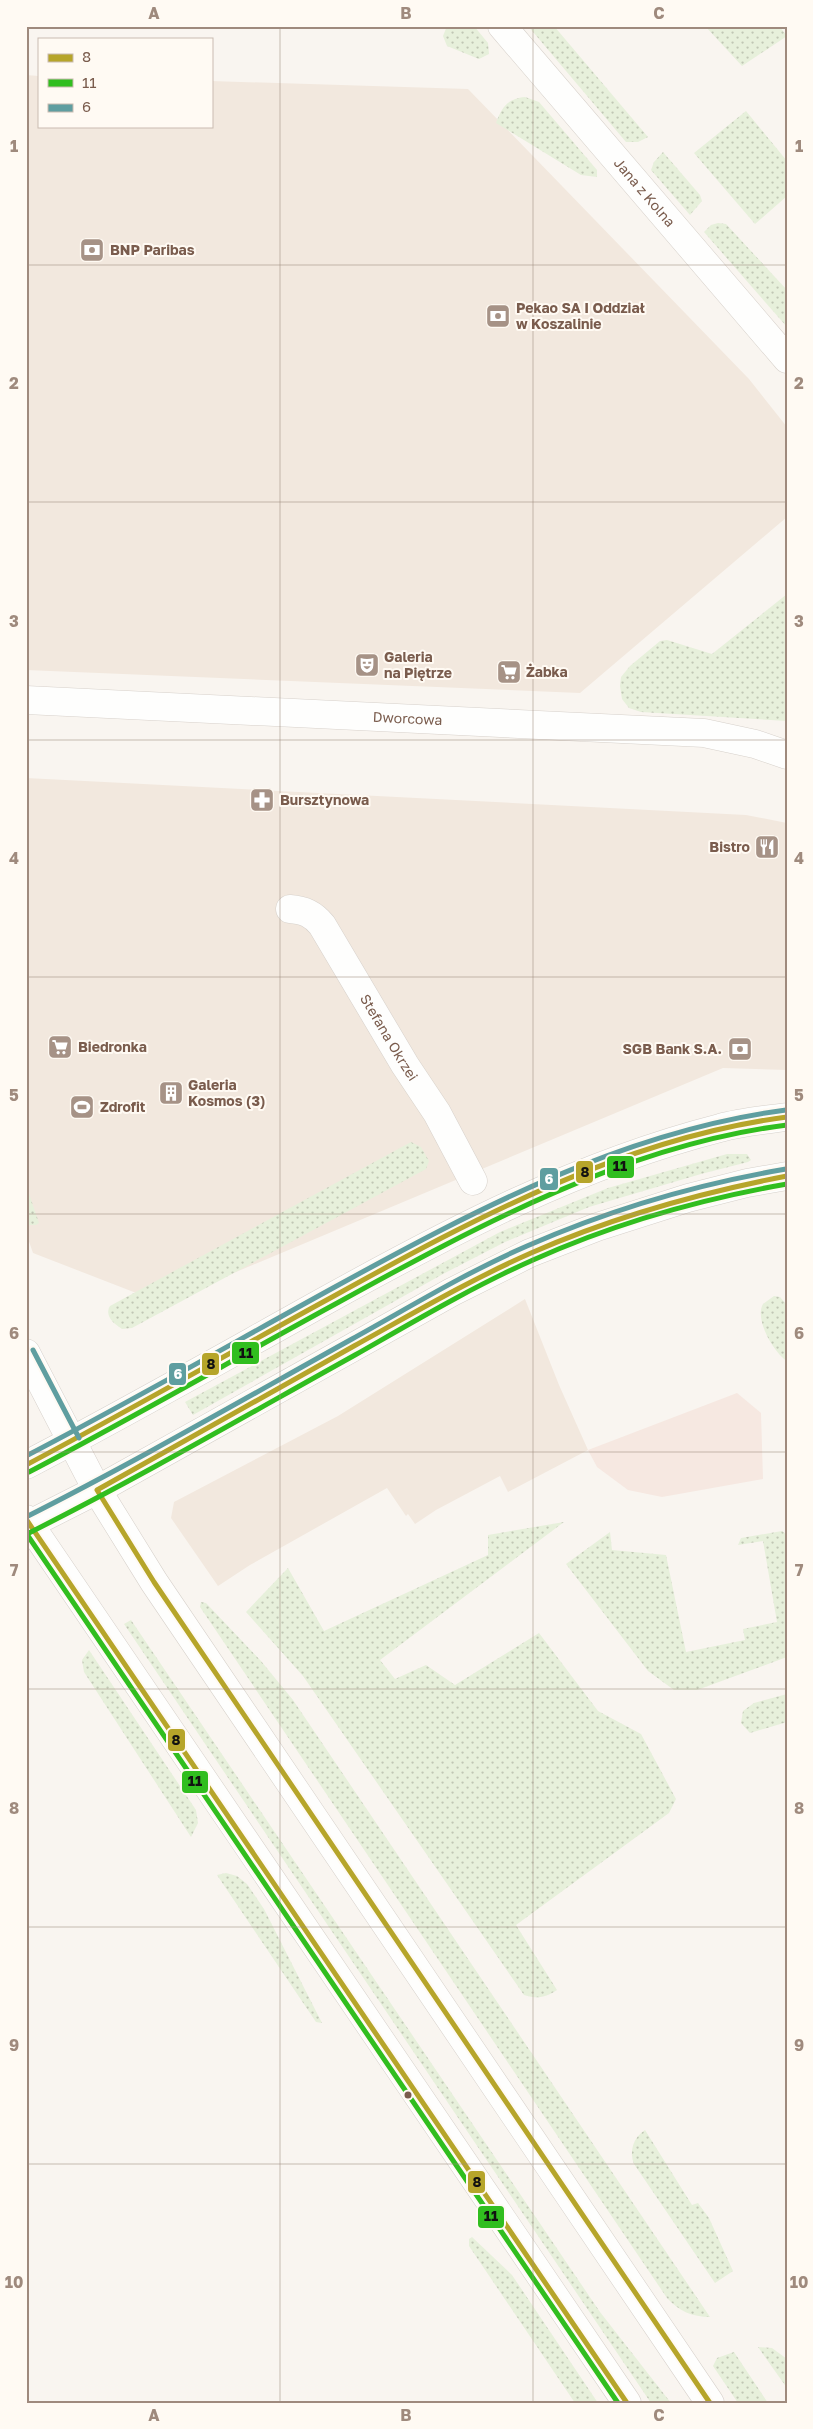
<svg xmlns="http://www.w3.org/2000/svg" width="813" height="2429" font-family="'Golos Text',sans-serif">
  <defs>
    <pattern id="green-dots" width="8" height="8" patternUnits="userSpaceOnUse" patternTransform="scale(1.25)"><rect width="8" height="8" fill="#e7f0db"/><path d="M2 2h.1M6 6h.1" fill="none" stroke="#c0c6b4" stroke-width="1.8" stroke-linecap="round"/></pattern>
  </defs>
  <rect width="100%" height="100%" fill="#f9f5f0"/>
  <g fill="#f2e8de">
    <path d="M 26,75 L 39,76 L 39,126 L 211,126 L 211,81 L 468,89 L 749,379 L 787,427 L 787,517 L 580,693 L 26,670 Z"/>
    <path d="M 26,778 L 746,815 L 787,823 L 787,1070 L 723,1068 L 162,1303 L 33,1253 L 26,1233 Z"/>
    <path d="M 525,1299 L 559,1385 L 588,1450 L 508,1492 L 500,1476 L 436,1510 L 415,1524 L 408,1514 L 406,1516 L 387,1488 L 250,1565 L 218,1586 L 171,1518 L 174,1502 L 338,1416 Z"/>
  </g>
  <path fill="#f6e8e1" d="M 737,1393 L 761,1413 L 763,1479 L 662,1497 L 628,1490 L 597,1467 L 588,1450 Z"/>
  <g fill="url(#green-dots)">
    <path d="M 447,26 L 474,26 L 488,43 L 489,54 L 479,59 L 447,46 L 443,36 Z"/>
    <path d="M 528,26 L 554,26 L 648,137 L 638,142 L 626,142 Z"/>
    <path d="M 705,26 L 779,26 L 787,36 L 742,66 Z"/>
    <path d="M 525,97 L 539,102 L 597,170 L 597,177 L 581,175 L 496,123 C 502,107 507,99 525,97 Z"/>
    <path d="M 746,111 L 787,161 L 787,196 L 755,224 L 694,153 Z"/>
    <path d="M 663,152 L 700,195 L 702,201 L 690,215 L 651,170 L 654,162 Z"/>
    <path d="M 718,223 L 726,224 L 787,290 L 787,327 L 704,232 L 711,225 Z"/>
    <path d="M 787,594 L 787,721 L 641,712 L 629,708 L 622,699 L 620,686 L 621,677 L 630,666 L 660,641 L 667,640 L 712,654 Z"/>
    <path d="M 411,1142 L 421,1147 L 429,1161 L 426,1169 L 132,1328 L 122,1329 C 114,1324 104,1316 110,1306 Z"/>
    <path d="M 727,1154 L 747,1154 L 751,1160 L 748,1162 L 701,1174 L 589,1207 L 505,1242 L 443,1274 L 193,1415 L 185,1402 L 500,1232 L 608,1188 Z"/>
    <path d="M 26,1185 L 39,1223 L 36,1225 L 26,1225 Z"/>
    <path d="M 774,1296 L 780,1297 L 786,1304 L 787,1361 C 774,1353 754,1319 763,1304 Z"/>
    <path d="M 564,1522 L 380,1660 L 395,1679 L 426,1665 L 455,1685 L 539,1633 L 598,1711 L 641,1734 L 676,1799 L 669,1813 L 516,1925 L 557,1990 C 545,1998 537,1999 524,1995 L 303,1676 L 246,1612 L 288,1568 L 324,1631 L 488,1555 L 488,1535 Z"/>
    <path d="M 782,1531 L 787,1535 L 787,1657 L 697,1690 L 674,1690 L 648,1671 L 566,1564 L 610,1532 L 612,1550 L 666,1555 L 686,1652 L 745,1640 L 743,1629 L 777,1622 L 763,1541 L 738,1545 L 741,1538 Z"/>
    <path d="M 201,1602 L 206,1603 L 261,1661 L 293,1700 L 710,2317 C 692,2317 679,2311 667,2298 L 200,1607 Z"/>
    <path d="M 131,1620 L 600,2312 L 671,2403 L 651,2403 L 124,1624 Z"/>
    <path d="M 89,1650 L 196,1810 L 198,1823 L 191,1837 L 84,1672 L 82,1660 Z"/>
    <path d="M 787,1694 L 787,1722 L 750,1733 L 741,1723 L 743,1711 L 754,1703 Z"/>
    <path d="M 226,1873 L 237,1876 L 247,1884 L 264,1909 L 322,2023 L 316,2022 L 217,1875 Z"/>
    <path d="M 645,2130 L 692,2205 L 698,2203 L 709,2218 L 733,2271 L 715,2283 L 634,2164 C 629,2151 633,2138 645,2130 Z"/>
    <path d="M 472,2237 L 512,2275 L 598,2403 L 575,2403 L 469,2246 L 469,2239 Z"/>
    <path d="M 758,2347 L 772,2348 L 787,2359 L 787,2388 Z"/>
    <path d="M 734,2352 L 768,2403 L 738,2403 L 713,2366 L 717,2358 Z"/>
  </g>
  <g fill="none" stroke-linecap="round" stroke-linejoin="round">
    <defs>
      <g id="minor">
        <path id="s1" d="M 502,26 L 787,359"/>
        <path id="s2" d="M 26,700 L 704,733 L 755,744 L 787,755"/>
        <path id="s3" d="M 290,909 C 304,910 313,914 322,925 L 405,1065 L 437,1113 L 473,1181"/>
        <path d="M 26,1353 L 97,1490 L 154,1582 L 710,2403"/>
        <path d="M 26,1465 C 126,1413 224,1357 323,1302 C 449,1232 579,1164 720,1128 C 741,1122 765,1120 787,1117"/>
        <path d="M 26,1519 L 627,2403"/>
        <path d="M 26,1526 L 97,1490 L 452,1292 L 530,1253 L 597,1227 L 688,1198 L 747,1183 L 787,1176"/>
      </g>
    </defs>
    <use href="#minor" stroke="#d7d1cb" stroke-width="29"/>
    <use href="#minor" stroke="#fefefd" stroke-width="28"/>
    <defs>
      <g id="bus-1">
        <path d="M 26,1465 C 130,1410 231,1352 334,1296 C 475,1218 625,1138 787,1117"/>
        <path d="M 26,1519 L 627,2403"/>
        <path d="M 710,2403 L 154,1582 L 97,1490 C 183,1442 269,1394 354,1346 C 412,1314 470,1280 531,1253 C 613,1217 699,1193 787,1176"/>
      </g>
      <g id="bus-2">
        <path d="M 29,1472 C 134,1417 236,1358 339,1302 C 479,1225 627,1145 787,1125"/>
        <path d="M 26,1533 L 618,2403"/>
        <path d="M 29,1533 C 140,1477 247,1415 355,1355 C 413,1322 472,1287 533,1260 C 613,1224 701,1199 787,1184"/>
      </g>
      <g id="bus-3">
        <path d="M 33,1350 L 79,1438"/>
        <path d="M 26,1456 C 130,1402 231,1344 333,1288 C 475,1210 624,1131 786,1110"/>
        <path d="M 26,1517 C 137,1461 244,1399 352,1339 C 410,1307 467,1272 527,1246 C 609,1210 698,1184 786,1169"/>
      </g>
    </defs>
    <use href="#bus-1" stroke="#fffaf3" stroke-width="9"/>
    <use href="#bus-2" stroke="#fffaf3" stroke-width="9"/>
    <use href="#bus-3" stroke="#fffaf3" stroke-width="9"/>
    <use href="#bus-1" stroke="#b6a52a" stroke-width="5"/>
    <use href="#bus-2" stroke="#31be1f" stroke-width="5"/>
    <use href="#bus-3" stroke="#5f9ea0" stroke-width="5"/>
  </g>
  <path fill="none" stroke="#9f8a7d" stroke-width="1" stroke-opacity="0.55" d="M 280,26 L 280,2403M 533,26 L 533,2403M 26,265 L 787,265M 26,502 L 787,502M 26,740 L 787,740M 26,977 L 787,977M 26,1214 L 787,1214M 26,1452 L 787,1452M 26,1689 L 787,1689M 26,1927 L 787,1927M 26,2164 L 787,2164"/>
  <defs>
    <symbol id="bank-square" viewBox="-11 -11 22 22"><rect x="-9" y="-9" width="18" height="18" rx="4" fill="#a69286" stroke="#fffaf3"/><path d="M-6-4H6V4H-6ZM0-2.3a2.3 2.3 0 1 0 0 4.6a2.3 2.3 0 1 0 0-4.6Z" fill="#fff"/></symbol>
    <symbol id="theatre-square" viewBox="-11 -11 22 22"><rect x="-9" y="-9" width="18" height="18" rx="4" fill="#a69286" stroke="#fffaf3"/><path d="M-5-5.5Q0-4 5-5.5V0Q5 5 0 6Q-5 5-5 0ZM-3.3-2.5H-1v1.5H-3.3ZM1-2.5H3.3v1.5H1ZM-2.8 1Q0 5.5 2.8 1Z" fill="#fff"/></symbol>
    <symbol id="supermarket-square" viewBox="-11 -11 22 22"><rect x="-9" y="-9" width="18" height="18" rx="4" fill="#a69286" stroke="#fffaf3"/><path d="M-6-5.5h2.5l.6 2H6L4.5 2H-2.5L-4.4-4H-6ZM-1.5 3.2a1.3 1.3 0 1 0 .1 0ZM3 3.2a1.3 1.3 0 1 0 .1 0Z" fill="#fff"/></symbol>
    <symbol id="pharmacy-square" viewBox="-11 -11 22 22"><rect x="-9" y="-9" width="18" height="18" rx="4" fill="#a69286" stroke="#fffaf3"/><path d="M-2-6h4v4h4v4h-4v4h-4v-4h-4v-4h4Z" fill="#fff"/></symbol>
    <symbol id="restaurant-square" viewBox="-11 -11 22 22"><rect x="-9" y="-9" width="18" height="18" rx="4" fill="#a69286" stroke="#fffaf3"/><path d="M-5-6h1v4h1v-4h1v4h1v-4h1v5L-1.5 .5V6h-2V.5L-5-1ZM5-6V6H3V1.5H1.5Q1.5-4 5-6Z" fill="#fff"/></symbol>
    <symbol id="building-square" viewBox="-11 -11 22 22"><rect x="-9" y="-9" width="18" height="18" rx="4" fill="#a69286" stroke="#fffaf3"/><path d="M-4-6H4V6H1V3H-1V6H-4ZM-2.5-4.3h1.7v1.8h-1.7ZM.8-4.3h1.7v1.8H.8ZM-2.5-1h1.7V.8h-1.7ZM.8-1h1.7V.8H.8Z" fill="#fff"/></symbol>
    <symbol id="stadium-square" viewBox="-11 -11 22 22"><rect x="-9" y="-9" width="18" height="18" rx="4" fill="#a69286" stroke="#fffaf3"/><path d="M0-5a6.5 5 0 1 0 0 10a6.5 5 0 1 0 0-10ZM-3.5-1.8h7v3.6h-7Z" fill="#fff"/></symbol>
  </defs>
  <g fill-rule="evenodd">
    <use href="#bank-square" x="78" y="236" width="28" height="28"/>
    <use href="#bank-square" x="484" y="302" width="28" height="28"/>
    <use href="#theatre-square" x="353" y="651" width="28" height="28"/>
    <use href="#supermarket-square" x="495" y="658" width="28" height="28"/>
    <use href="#pharmacy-square" x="248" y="786" width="28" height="28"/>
    <use href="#restaurant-square" x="753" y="833" width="28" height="28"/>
    <use href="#supermarket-square" x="46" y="1033" width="28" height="28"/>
    <use href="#bank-square" x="726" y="1035" width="28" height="28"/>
    <use href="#building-square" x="157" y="1079" width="28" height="28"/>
    <use href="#stadium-square" x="68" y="1093" width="28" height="28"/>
  </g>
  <circle fill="#7a5c4d" stroke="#fffaf3" stroke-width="2" cx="408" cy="2095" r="4.5"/>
  <g text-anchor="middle" stroke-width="4" stroke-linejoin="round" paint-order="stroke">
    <g font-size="14" fill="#7a5c4d" stroke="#fffaf3">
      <text dy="5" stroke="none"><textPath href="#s1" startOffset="219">Jana z Kolna</textPath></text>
      <text dy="5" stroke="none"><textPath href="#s2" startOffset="382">Dworcowa</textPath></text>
      <text dy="5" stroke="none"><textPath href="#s3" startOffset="168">Stefana Okrzei</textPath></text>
    </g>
    <g font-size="14" font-weight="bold" fill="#7a5c4d" stroke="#fffaf3" text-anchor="start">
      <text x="110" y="255">BNP Paribas</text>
      <text x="516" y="313">Pekao SA I Oddział<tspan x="516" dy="16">w Koszalinie</tspan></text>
      <text x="384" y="662">Galeria<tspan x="384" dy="16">na Piętrze</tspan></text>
      <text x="526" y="677">Żabka</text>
      <text x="280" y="805">Bursztynowa</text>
      <text x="750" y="852" text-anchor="end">Bistro</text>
      <text x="78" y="1052">Biedronka</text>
      <text x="722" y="1054" text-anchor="end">SGB Bank S.A.</text>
      <text x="188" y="1090">Galeria<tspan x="188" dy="16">Kosmos (3)</tspan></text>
      <text x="100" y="1112">Zdrofit</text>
    </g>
  </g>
  <g stroke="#fffaf3" stroke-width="2">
    <rect x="606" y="1155" width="29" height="24" rx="5" fill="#31be1f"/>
    <rect x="575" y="1160" width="19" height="24" rx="5" fill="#b6a52a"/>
    <rect x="539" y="1167" width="20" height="24" rx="5" fill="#5f9ea0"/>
    <rect x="231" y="1341" width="29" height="24" rx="5" fill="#31be1f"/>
    <rect x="201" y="1352" width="19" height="24" rx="5" fill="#b6a52a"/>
    <rect x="168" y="1362" width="19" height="24" rx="5" fill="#5f9ea0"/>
    <rect x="167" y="1728" width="19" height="24" rx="5" fill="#b6a52a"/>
    <rect x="181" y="1770" width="28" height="24" rx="5" fill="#31be1f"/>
    <rect x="467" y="2170" width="19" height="24" rx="5" fill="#b6a52a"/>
    <rect x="477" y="2205" width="28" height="24" rx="5" fill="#31be1f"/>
  </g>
  <g font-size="14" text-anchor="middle" font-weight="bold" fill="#fff">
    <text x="549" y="1184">6</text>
    <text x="178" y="1379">6</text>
  </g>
  <g font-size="14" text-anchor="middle" font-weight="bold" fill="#111">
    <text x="620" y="1171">11</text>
    <text x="585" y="1177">8</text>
    <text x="246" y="1358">11</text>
    <text x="211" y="1369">8</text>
    <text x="176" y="1745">8</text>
    <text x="195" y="1786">11</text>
    <text x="477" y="2187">8</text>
    <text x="491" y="2221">11</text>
  </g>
  <rect width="813" height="2429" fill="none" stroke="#fffaf3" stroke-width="55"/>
  <rect x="38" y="38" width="175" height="90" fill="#fffaf3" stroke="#cabbb1"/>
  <rect x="48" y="54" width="25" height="8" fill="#b6a52a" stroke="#cabbb1"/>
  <text x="82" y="62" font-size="15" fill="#7a5c4d">8</text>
  <rect x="48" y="79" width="25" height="8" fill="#31be1f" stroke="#cabbb1"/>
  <text x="82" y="88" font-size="15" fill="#7a5c4d">11</text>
  <rect x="48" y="104" width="25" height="8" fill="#5f9ea0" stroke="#cabbb1"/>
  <text x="82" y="112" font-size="15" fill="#7a5c4d">6</text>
  <rect x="28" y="28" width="758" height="2374" fill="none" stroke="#9f8a7d" stroke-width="2"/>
  <g font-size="16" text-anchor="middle" font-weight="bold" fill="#9f8a7d">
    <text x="154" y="19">A</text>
    <text x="406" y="19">B</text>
    <text x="659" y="19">C</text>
    <text x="14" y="152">1</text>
    <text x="799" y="152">1</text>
    <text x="14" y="389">2</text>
    <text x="799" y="389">2</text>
    <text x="14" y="627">3</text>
    <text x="799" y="627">3</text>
    <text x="14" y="864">4</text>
    <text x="799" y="864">4</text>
    <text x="14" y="1101">5</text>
    <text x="799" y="1101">5</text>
    <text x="14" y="1339">6</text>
    <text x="799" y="1339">6</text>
    <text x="14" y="1576">7</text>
    <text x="799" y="1576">7</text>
    <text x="14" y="1814">8</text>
    <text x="799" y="1814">8</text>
    <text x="14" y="2051">9</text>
    <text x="799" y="2051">9</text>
    <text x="14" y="2288">10</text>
    <text x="799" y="2288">10</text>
    <text x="154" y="2421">A</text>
    <text x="406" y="2421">B</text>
    <text x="659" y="2421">C</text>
  </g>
</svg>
